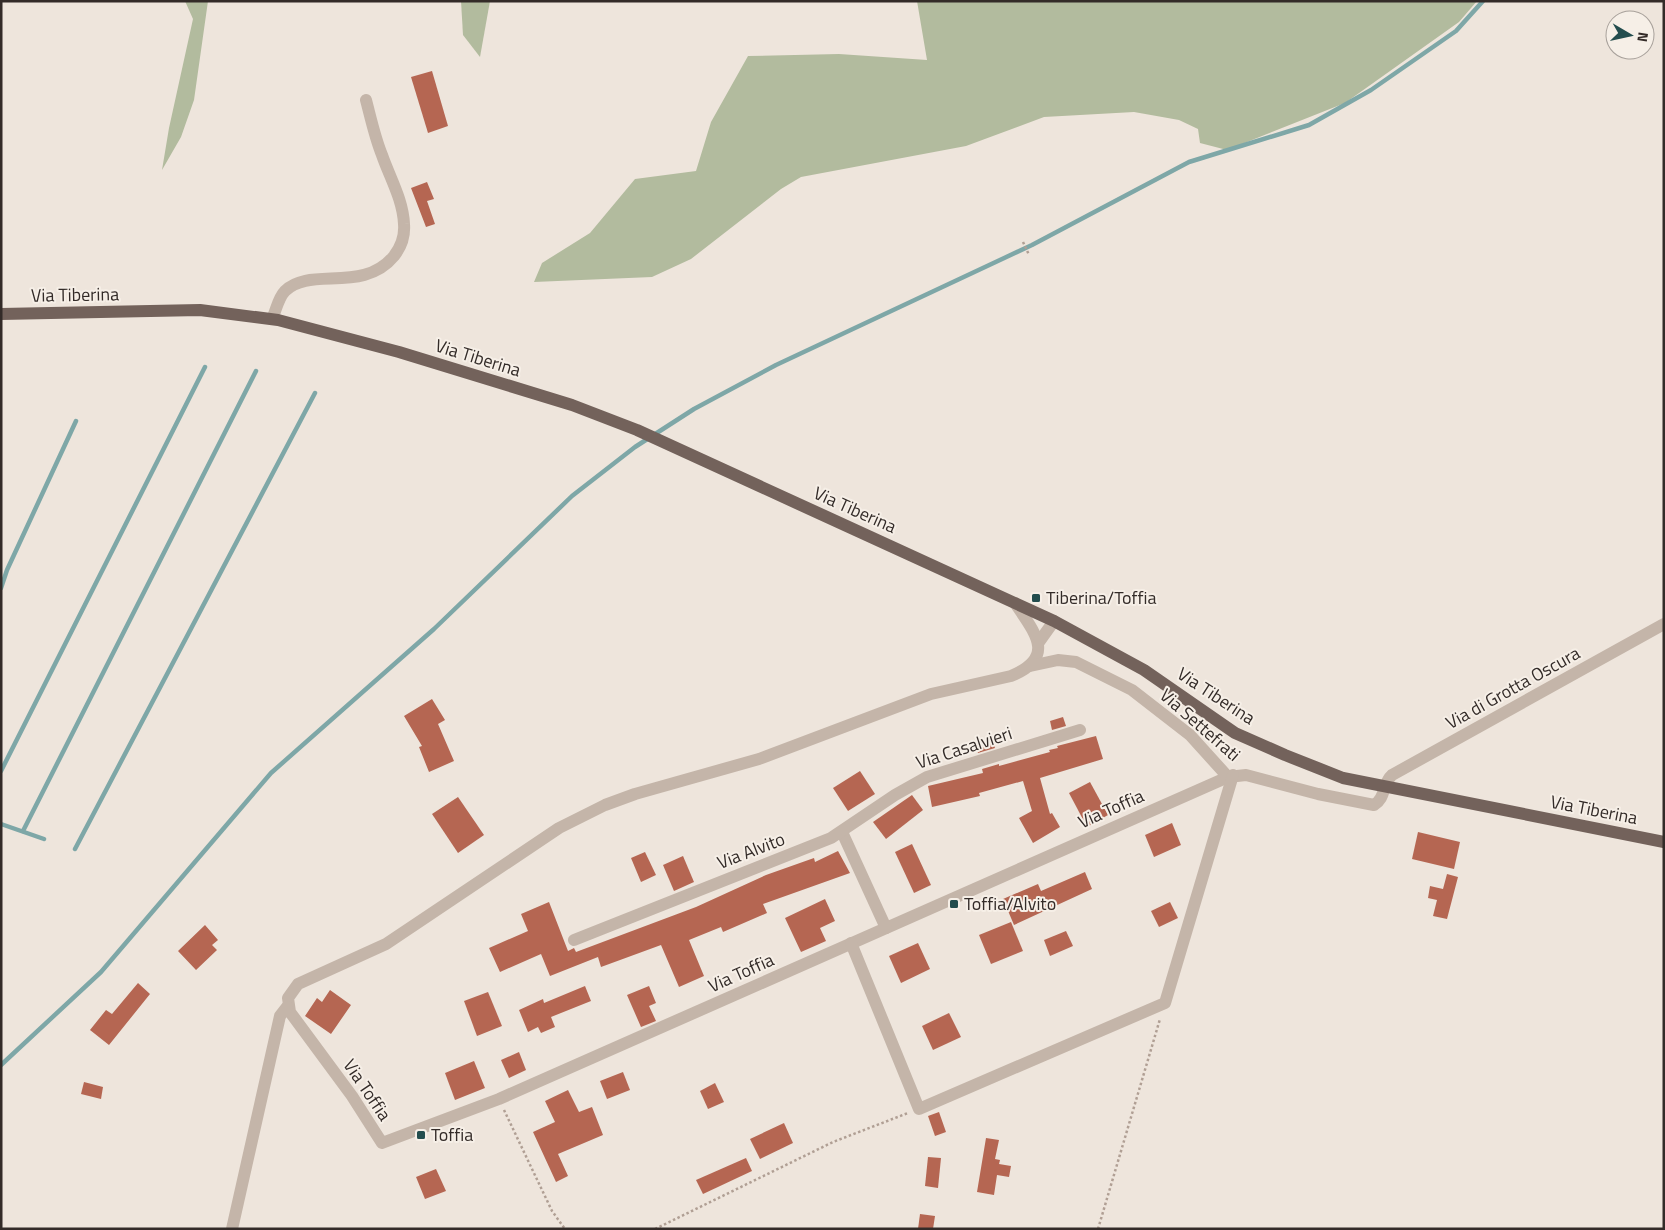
<svg xmlns="http://www.w3.org/2000/svg" width="1665" height="1230" font-family="'Titillium Web',sans-serif">
  <rect width="100%" height="100%" fill="#eee5dc"/>
  <g fill="#b2bb9e">
    <path d="M 185,1 L 208,1 L 194,100 L 181,137 L 162,170 L 169,128 L 193,19 Z"/>
    <path d="M 461,1 L 490,1 L 480,57 L 463,35 Z"/>
    <path d="M 917,1 L 1477,1 L 1459,22 L 1345,103 L 1227,150 L 1200,143 L 1198,129 L 1179,120 L 1134,112 L 1044,117 L 966,146 L 801,177 L 781,189 L 691,259 L 652,277 L 534,282 L 542,263 L 590,233 L 635,179 L 696,171 L 711,122 L 748,56 L 839,54 L 927,60 Z"/>
  </g>
  <g fill="none" stroke-linecap="round" stroke-linejoin="round">
    <g stroke="#7ea7a7" stroke-width="4.5">
      <path d="M 1,588 L 7,570 L 76,421"/>
      <path d="M 1,771 L 205,367"/>
      <path d="M 1,824 L 44,839"/>
      <path d="M 23,831 L 256,371"/>
      <path d="M 75,849 L 315,393"/>
      <path d="M 1,1065 L 101,972 L 271,773 L 434,629 L 572,496 L 635,447 L 694,409 L 776,365 L 1032,245 L 1189,162 L 1309,125 L 1371,90 L 1456,31 L 1483,1"/>
    </g>
  </g>
  <g fill="#b56652">
    <path d="M 432,71 L 448,126 L 428,133 L 411,77 Z"/>
    <path d="M 427,182 L 434,199 L 427,201 L 435,224 L 426,227 L 411,188 Z"/>
    <path d="M 432,699 L 445,720 L 438,724 L 454,761 L 429,772 L 419,747 L 422,746 L 404,716 Z"/>
    <path d="M 1063,717 L 1066,726 L 1052,730 L 1050,721 Z"/>
    <path d="M 1096,736 L 1103,759 L 1040,778 L 1050,814 L 1052,813 L 1060,827 L 1033,843 L 1019,818 L 1032,811 L 1023,781 L 979,793 L 980,796 L 932,807 L 928,786 L 983,773 L 982,769 L 999,764 L 999,766 L 1050,752 L 1049,750 L 1058,748 L 1057,746 Z"/>
    <path d="M 993,741 L 995,748 L 978,753 L 976,745 Z"/>
    <path d="M 860,771 L 875,794 L 848,811 L 833,788 Z"/>
    <path d="M 1090,782 L 1108,815 L 1087,827 L 1069,793 Z"/>
    <path d="M 912,795 L 923,810 L 886,839 L 873,822 Z"/>
    <path d="M 458,797 L 484,835 L 458,853 L 432,814 Z"/>
    <path d="M 1172,823 L 1181,845 L 1154,857 L 1145,835 Z"/>
    <path d="M 1418,832 L 1460,842 L 1454,869 L 1412,859 Z"/>
    <path d="M 912,844 L 931,885 L 914,893 L 895,852 Z"/>
    <path d="M 838,851 L 850,873 L 763,904 L 767,913 L 723,932 L 721,927 L 689,940 L 704,976 L 679,987 L 661,945 L 601,967 L 598,957 L 550,976 L 541,954 L 500,972 L 489,948 L 528,931 L 521,914 L 549,902 L 568,951 L 574,948 L 576,952 L 696,907 L 766,875 L 814,858 L 815,862 Z"/>
    <path d="M 645,852 L 656,875 L 641,882 L 631,858 Z"/>
    <path d="M 683,856 L 694,882 L 674,891 L 663,865 Z"/>
    <path d="M 1085,872 L 1092,889 L 1014,925 L 1003,899 L 1038,884 L 1041,891 Z"/>
    <path d="M 1447,874 L 1458,877 L 1447,919 L 1433,916 L 1437,900 L 1428,898 L 1430,886 L 1443,889 Z"/>
    <path d="M 825,899 L 835,921 L 820,928 L 826,941 L 801,952 L 785,918 Z"/>
    <path d="M 1170,902 L 1178,918 L 1159,927 L 1151,911 Z"/>
    <path d="M 1011,922 L 1023,951 L 991,964 L 979,935 Z"/>
    <path d="M 205,925 L 218,940 L 212,945 L 217,950 L 196,970 L 178,951 Z"/>
    <path d="M 1066,931 L 1073,946 L 1050,956 L 1044,940 Z"/>
    <path d="M 918,943 L 930,969 L 901,983 L 889,956 Z"/>
    <path d="M 138,983 L 150,994 L 109,1045 L 90,1030 L 106,1010 L 112,1014 Z"/>
    <path d="M 585,986 L 591,1001 L 551,1017 L 555,1027 L 541,1033 L 538,1027 L 528,1032 L 519,1010 L 543,999 L 544,1003 Z"/>
    <path d="M 649,986 L 656,1003 L 649,1006 L 656,1021 L 641,1027 L 627,995 Z"/>
    <path d="M 330,990 L 351,1005 L 331,1034 L 305,1016 L 317,998 L 322,1002 Z"/>
    <path d="M 488,992 L 502,1026 L 477,1036 L 464,1001 Z"/>
    <path d="M 949,1013 L 961,1037 L 933,1050 L 922,1026 Z"/>
    <path d="M 519,1052 L 526,1070 L 509,1078 L 501,1060 Z"/>
    <path d="M 474,1061 L 485,1088 L 455,1100 L 445,1073 Z"/>
    <path d="M 623,1072 L 630,1090 L 607,1099 L 600,1081 Z"/>
    <path d="M 84,1082 L 103,1087 L 101,1099 L 81,1094 Z"/>
    <path d="M 715,1083 L 724,1102 L 708,1109 L 700,1091 Z"/>
    <path d="M 568,1090 L 579,1112 L 592,1107 L 603,1135 L 558,1154 L 568,1176 L 556,1182 L 533,1132 L 555,1122 L 545,1101 Z"/>
    <path d="M 939,1112 L 946,1132 L 935,1136 L 928,1116 Z"/>
    <path d="M 784,1123 L 793,1143 L 760,1159 L 750,1139 Z"/>
    <path d="M 986,1138 L 999,1140 L 995,1159 L 1000,1160 L 999,1164 L 1011,1166 L 1009,1177 L 997,1175 L 994,1195 L 977,1192 Z"/>
    <path d="M 928,1157 L 941,1158 L 938,1188 L 925,1186 Z"/>
    <path d="M 746,1158 L 752,1171 L 703,1194 L 696,1180 Z"/>
    <path d="M 436,1169 L 446,1191 L 425,1199 L 416,1177 Z"/>
    <path d="M 920,1214 L 935,1216 L 933,1229 L 918,1229 Z"/>
  </g>
  <g fill="none" stroke-linecap="round" stroke-linejoin="round">
    <g stroke="#b09f94" stroke-width="2.5" stroke-dasharray="2.5 2.5" stroke-linecap="butt">
      <path d="M 1023,242 L 1029,255"/>
      <path d="M 504,1110 L 552,1211 L 565,1229"/>
      <path d="M 655,1229 L 833,1142 L 908,1113"/>
      <path d="M 1098,1229 L 1160,1019"/>
    </g>
    <g stroke="#c4b5a9" stroke-width="12">
      <path d="M 272,319 C 276,311 278,298 285,291 C 310,266 363,294 394,256 C 401,247 405,236 404,224 C 403,200 390,178 382,155 C 375,138 371,119 366,100"/>
      <path d="M 1015,603 C 1035,633 1057,657 1011,676 L 931,694 L 759,759 L 635,794 L 605,805 L 559,828 L 386,944 L 298,984 L 288,998 L 290,1012 L 352,1096 L 382,1143 L 499,1099 L 1228,777 L 1246,775 L 1318,794 L 1374,805 C 1386,798 1382,784 1392,775 L 1664,624"/>
      <path d="M 1039,642 L 1054,621"/>
      <path d="M 1030,666 L 1058,660 L 1076,662 L 1132,690 L 1190,735 L 1228,777"/>
      <path d="M 842,832 L 886,928"/>
      <path d="M 574,940 L 831,838 L 895,795 L 927,777 L 1080,730"/>
      <path d="M 851,943 L 919,1109 L 1165,1003 L 1233,775"/>
      <path d="M 232,1229 L 280,1016 L 287,1007"/>
    </g>
    <path stroke="#73625b" stroke-width="12" d="M 1,314 L 200,310 L 278,320 L 399,352 L 572,405 L 637,430 L 1054,621 L 1144,670 L 1235,733 L 1285,755 L 1343,778 L 1664,842"/>
  </g>
  <g fill="#234d4e" stroke="#f6efe7" stroke-width="2">
    <rect x="1031" y="593" width="10" height="10" rx="2.5"/>
    <rect x="949" y="899" width="10" height="10" rx="2.5"/>
    <rect x="416" y="1130" width="10" height="10" rx="2.5"/>
  </g>
  <g text-anchor="middle" stroke-width="4" stroke-linejoin="round" paint-order="stroke">
    <g font-size="18" fill="#332b28" stroke="#f6efe7">
      <text transform="translate(75 295) rotate(-1)" y="6">Via Tiberina</text>
      <text transform="translate(478 358) rotate(17)" y="6">Via Tiberina</text>
      <text transform="translate(855 510) rotate(24)" y="6">Via Tiberina</text>
      <text transform="translate(1513 688) rotate(-29)" y="6">Via di Grotta Oscura</text>
      <text transform="translate(1216 696) rotate(33)" y="6">Via Tiberina</text>
      <text transform="translate(1200 725) rotate(41)" y="6">Via Settefrati</text>
      <text transform="translate(964 748) rotate(-18)" y="6">Via Casalvieri</text>
      <text transform="translate(1111 809) rotate(-24)" y="6">Via Toffia</text>
      <text transform="translate(1594 810) rotate(11)" y="6">Via Tiberina</text>
      <text transform="translate(751 851) rotate(-21)" y="6">Via Alvito</text>
      <text transform="translate(741 973) rotate(-24)" y="6">Via Toffia</text>
      <text transform="translate(367 1090) rotate(56)" y="6">Via Toffia</text>
    </g>
    <g font-size="18" fill="#332b28" stroke="#f6efe7" text-anchor="start">
      <text x="1046" y="604">Tiberina/Toffia</text>
      <text x="964" y="910">Toffia/Alvito</text>
      <text x="431" y="1141">Toffia</text>
    </g>
  </g>
  <rect width="1665" height="1230" fill="none" stroke="#332b28" stroke-width="5"/>
  <g transform="translate(1630 35) rotate(99)"><circle r="24" fill="#f6efe7" stroke="#a8a19b"/>
  <path d="M0-4L9 19L0 12L-9 19Z" fill="#234d4e"/>
  <text y="-8" font-size="14" font-weight="bold" text-anchor="middle" fill="#332b28">N</text>
  </g>
</svg>
